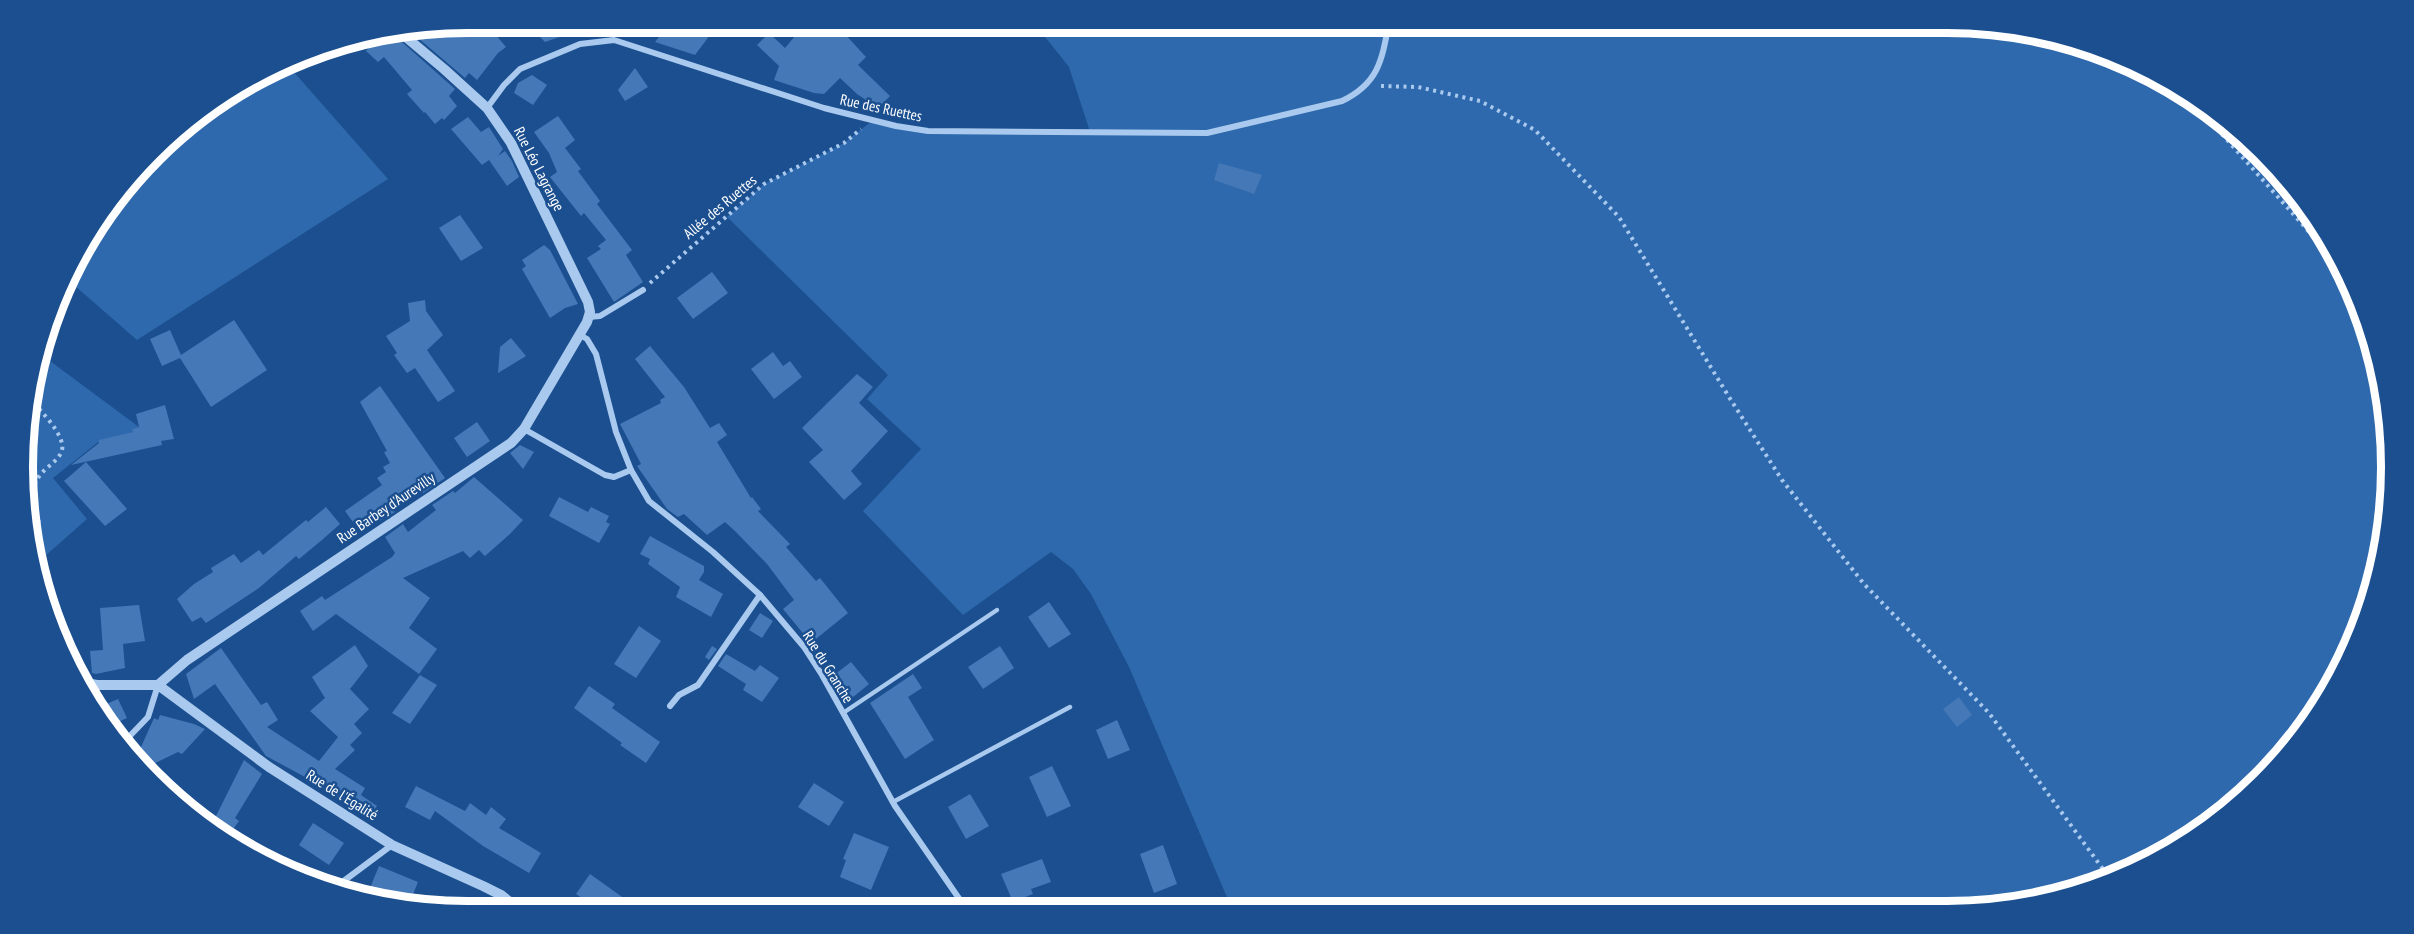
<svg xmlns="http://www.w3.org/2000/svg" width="2414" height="934" font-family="'PT Sans Narrow',sans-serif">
  <rect width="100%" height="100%" fill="#1b4f8f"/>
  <g fill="#2e69ad">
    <path d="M 1947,22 L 2062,38 L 2144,68 L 2218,115 L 2281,174 L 2332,245 L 2368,324 L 2388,409 L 2391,496 L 2376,582 L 2332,690 L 2240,801 L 2143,866 L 2005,908 L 1200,910 L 1229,902 L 1129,667 L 1091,594 L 1073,569 L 1051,552 L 963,615 L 863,511 L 921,449 L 867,399 L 888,375 L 727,217 L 764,184 L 844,143 L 872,121 L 928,131 L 1090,132 L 1069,67 L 1034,23 Z"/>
    <path d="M 286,63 L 388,179 L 137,340 L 67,279 L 82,245 L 174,133 L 245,82 Z"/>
    <path d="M 54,306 L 56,331 L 46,358 L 139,427 L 133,429 L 133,432 L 97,443 L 53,478 L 87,519 L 35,565 L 31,554 L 26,409 L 46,324 Z"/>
  </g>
  <g fill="#4478b7">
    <path d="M 467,22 L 485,22 L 506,47 L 498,53 L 477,80 L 469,73 L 465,78 L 411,32 Z"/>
    <path d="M 543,22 L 593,22 L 594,25 L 545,42 L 538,35 Z"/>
    <path d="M 817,22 L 826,22 L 839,36 L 843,32 L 866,57 L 858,65 L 890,96 L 878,108 L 857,94 L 840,78 L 824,94 L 814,93 L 774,80 L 779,66 L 757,45 L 769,33 L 785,48 L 801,29 L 806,33 Z"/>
    <path d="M 670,23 L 704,23 L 713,31 L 695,55 L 655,42 Z"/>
    <path d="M 394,35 L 455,89 L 449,96 L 457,106 L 444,120 L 442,118 L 435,124 L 425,112 L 424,113 L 407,94 L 412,90 L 384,57 L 378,62 L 366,51 L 371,45 L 366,39 Z"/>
    <path d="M 635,68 L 648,87 L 625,101 L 618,90 Z"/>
    <path d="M 532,75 L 547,85 L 533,105 L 514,93 L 518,83 Z"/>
    <path d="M 558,116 L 575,140 L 565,148 L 581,169 L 578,171 L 600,201 L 597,204 L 632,250 L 626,255 L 643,282 L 614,302 L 587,258 L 601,249 L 598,246 L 606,240 L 584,213 L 581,216 L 550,177 L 557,172 L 549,153 L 534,132 Z"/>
    <path d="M 468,117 L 481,132 L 489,127 L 503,149 L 498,156 L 505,151 L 512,161 L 519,177 L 507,186 L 489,160 L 482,165 L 451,129 Z"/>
    <path d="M 1219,163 L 1262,175 L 1254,194 L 1214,180 Z"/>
    <path d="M 460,215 L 483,248 L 461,261 L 439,228 Z"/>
    <path d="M 544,245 L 550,250 L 578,304 L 565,308 L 550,318 L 522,269 L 526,266 L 522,260 Z"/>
    <path d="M 712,272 L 728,293 L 693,319 L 677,298 Z"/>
    <path d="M 425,300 L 426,311 L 443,335 L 427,350 L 455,391 L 438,402 L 415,368 L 407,373 L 394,355 L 397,353 L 386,336 L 410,321 L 408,303 Z"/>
    <path d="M 234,320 L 267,370 L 211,407 L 180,358 L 162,366 L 150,339 L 170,330 L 181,355 Z"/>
    <path d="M 511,338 L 526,356 L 498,373 L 500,347 Z"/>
    <path d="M 650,346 L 684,387 L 710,428 L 719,423 L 727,435 L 717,442 L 751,498 L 752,497 L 761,509 L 758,511 L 790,544 L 786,547 L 816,581 L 820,578 L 848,613 L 811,643 L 783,609 L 794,600 L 767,564 L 736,532 L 725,522 L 707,535 L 684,514 L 678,517 L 667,509 L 637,466 L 641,464 L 620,424 L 661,403 L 660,400 L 665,397 L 635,359 Z"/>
    <path d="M 773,352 L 783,366 L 790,361 L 802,377 L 774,399 L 751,369 Z"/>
    <path d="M 857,374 L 873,387 L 859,403 L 888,431 L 851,471 L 862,484 L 844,500 L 809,462 L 823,450 L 802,428 Z"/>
    <path d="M 380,386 L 445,478 L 423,493 L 419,486 L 390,505 L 395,512 L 360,532 L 345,511 L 382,485 L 377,478 L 386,472 L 383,467 L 390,463 L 384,452 L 387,451 L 360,402 Z"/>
    <path d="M 165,405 L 174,439 L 161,441 L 162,445 L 71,465 L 99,443 L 99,440 L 133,432 L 132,429 L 139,427 L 136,414 Z"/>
    <path d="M 477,422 L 490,441 L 467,457 L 454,438 Z"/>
    <path d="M 520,445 L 534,452 L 523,469 L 510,453 Z"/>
    <path d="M 86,462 L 127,509 L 105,526 L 64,481 Z"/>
    <path d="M 474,477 L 523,520 L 510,534 L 485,556 L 479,550 L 470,558 L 463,551 L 403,578 L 430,598 L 409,628 L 437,649 L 419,674 L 336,614 L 313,631 L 300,611 L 322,596 L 325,600 L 392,557 L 395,553 L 385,537 L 403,524 L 408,532 L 436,510 L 432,505 L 453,491 L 455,493 Z"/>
    <path d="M 559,497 L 588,512 L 591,507 L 609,516 L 606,522 L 610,524 L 599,543 L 549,516 Z"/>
    <path d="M 326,507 L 340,524 L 322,540 L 299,559 L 296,556 L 259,588 L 206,623 L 201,617 L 192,622 L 177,599 L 194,584 L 213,572 L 211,568 L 234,554 L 241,563 L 259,550 L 263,555 L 306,520 L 308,522 Z"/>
    <path d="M 650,536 L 704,566 L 704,572 L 699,580 L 723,594 L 711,617 L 676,597 L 680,587 L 648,564 L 650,559 L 640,554 Z"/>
    <path d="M 1049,602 L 1071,634 L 1049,648 L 1028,617 Z"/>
    <path d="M 139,605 L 145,641 L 123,644 L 125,668 L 96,674 L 92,673 L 90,651 L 103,650 L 100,608 Z"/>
    <path d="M 760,613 L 773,621 L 762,638 L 749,630 Z"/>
    <path d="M 639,626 L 661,641 L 636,678 L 614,664 Z"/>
    <path d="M 355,645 L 368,666 L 350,689 L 369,709 L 354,724 L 362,733 L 350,745 L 355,750 L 335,769 L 365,788 L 361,795 L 377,806 L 368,819 L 305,777 L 266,756 L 215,684 L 194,699 L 186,674 L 221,648 L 261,705 L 267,702 L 278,720 L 267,727 L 319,761 L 338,737 L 310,711 L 325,698 L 312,677 Z"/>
    <path d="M 712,646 L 717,649 L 709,660 L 705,657 Z"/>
    <path d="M 1000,646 L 1014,668 L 983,689 L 968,667 Z"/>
    <path d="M 726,654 L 755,671 L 760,665 L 779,678 L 762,702 L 743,690 L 746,684 L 718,666 Z"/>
    <path d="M 851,662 L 869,684 L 852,698 L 834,675 Z"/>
    <path d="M 913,674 L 922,688 L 908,697 L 934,740 L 905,759 L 870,703 Z"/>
    <path d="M 420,675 L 437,685 L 410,724 L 392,713 Z"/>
    <path d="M 589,686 L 615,704 L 612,708 L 660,742 L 646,763 L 620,745 L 622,743 L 574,708 Z"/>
    <path d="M 1959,697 L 1972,715 L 1957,727 L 1943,709 Z"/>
    <path d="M 118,699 L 127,718 L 109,726 L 95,709 Z"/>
    <path d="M 160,715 L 194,724 L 205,729 L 182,754 L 178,752 L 147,767 L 137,756 L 154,718 L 158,720 Z"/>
    <path d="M 1117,720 L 1130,750 L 1108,759 L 1096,730 Z"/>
    <path d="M 244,760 L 262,774 L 235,818 L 239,821 L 227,838 L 210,828 Z"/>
    <path d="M 1052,766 L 1071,806 L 1047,817 L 1029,777 Z"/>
    <path d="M 814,783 L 844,802 L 829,826 L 798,807 Z"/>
    <path d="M 416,786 L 465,811 L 470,803 L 486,815 L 491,807 L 506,819 L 499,828 L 541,853 L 529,873 L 483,846 L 435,811 L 430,820 L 405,807 Z"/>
    <path d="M 970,794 L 989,826 L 966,839 L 948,807 Z"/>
    <path d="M 313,823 L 344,843 L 329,865 L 299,845 Z"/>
    <path d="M 854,833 L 889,847 L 871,890 L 840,877 L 846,860 L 843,859 Z"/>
    <path d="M 1163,845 L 1177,884 L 1154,893 L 1140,854 Z"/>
    <path d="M 1042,859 L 1051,882 L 1031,889 L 1033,894 L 1013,902 L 1001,874 Z"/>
    <path d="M 379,866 L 418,882 L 409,904 L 388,901 L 368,893 Z"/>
    <path d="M 590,874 L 625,899 L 616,911 L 600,911 L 576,894 Z"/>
  </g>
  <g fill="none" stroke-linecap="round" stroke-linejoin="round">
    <g stroke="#a9c9ee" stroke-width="4" stroke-dasharray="3 4.5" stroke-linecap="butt">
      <path d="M 1381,86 L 1418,87 L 1480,101 L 1535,130 L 1619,217 L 1729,397 L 1782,480 L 1864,584 L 1989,713 L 2108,876"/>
      <path d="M 2187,95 L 2344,271"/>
      <path d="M 650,283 L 764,184 L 844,143 L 861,129"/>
      <path d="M 29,398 C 39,409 69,438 61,453 C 56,463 44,468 38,478 C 30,490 32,505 30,519"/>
      <path d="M 30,522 L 44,522"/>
      <path d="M 244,841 L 315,878"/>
    </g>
    <g stroke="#a9c9ee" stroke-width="4.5">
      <path d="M 843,713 L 997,610"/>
      <path d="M 893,802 L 1070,707"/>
    </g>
    <g stroke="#a9c9ee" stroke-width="6">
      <path d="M 487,108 L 504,85 L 520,69 L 580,44 L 614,40 L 824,108 L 896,126 L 928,131 L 1207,133 L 1342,101 C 1379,83 1382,60 1389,22"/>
      <path d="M 589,317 L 600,316 L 643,290"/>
      <path d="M 580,335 L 587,339 L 596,354 L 616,432 L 631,470 L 649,501 L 713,552 L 760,595 L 804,647 L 822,675 L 895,806 L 967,910"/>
      <path d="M 524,429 L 605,475 L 614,477 L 631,470"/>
      <path d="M 670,706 L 679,695 L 698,685 L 760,595"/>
      <path d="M 124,742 L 148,717 L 158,685"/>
      <path d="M 231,841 L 232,841"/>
      <path d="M 325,883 L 341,883 L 392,845"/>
    </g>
    <g stroke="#a9c9ee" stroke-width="10">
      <path d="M 80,682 L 97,685 L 158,685"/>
      <path d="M 158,685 L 187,660 L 511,443 L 524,429 L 587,322 L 590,312 L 588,302 L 511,143 L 487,108 L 444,69 L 401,33"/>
      <path d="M 158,685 L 269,767 L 392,845 L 483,886 L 501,895 L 521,911"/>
    </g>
  </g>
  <g text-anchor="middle" stroke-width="5" stroke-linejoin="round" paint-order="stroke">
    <g font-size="15" fill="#fff" stroke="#1b4f8f">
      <text transform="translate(881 108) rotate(12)" y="5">Rue des Ruettes</text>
      <text transform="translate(539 169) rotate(63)" y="5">Rue Léo Lagrange</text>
      <text transform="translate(720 207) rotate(-40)" y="5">Allée des Ruettes</text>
      <text transform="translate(386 508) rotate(-34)" y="5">Rue Barbey d'Aurevilly</text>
      <text transform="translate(828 667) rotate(58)" y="5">Rue du Granche</text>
      <text transform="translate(342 795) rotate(32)" y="5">Rue de l'Égalité</text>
    </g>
  </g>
  <path d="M0 0H2414V934H0ZM467 33H1947A434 434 0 0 1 2381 467V467A434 434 0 0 1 1947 901H467A434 434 0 0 1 33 467V467A434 434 0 0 1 467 33Z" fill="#1b4f8f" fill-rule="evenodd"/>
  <path fill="none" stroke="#fff" stroke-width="8" d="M467 33H1947A434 434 0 0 1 2381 467V467A434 434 0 0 1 1947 901H467A434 434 0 0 1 33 467V467A434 434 0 0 1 467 33Z"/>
</svg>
